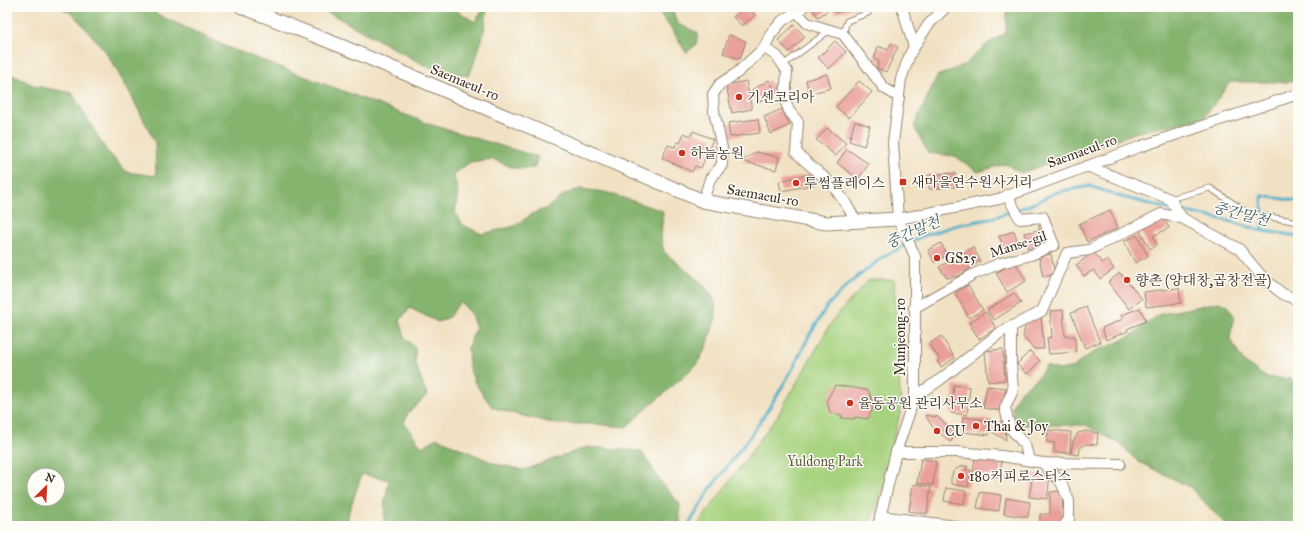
<svg xmlns="http://www.w3.org/2000/svg" width="1305" height="533" font-family="'IM FELL Great Primer','Noto Serif KR',serif">
  <rect width="100%" height="100%" fill="#fdfcf7"/>
  <filter id="ink" filterUnits="userSpaceOnUse"><feTurbulence type="fractalNoise" baseFrequency=".025" numOctaves="2"/><feDisplacementMap in="SourceGraphic" scale="8" xChannelSelector="R" yChannelSelector="G"/><feConvolveMatrix kernelMatrix="1 2 1 2 8 2 1 2 1" color-interpolation-filters="sRGB"/></filter>
  <filter id="wash" filterUnits="userSpaceOnUse"><feTurbulence type="fractalNoise" baseFrequency=".012" numOctaves="4" result="noise"/><feDisplacementMap in="SourceGraphic" scale="16" xChannelSelector="R" yChannelSelector="G"/><feGaussianBlur stdDeviation="0.9" result="paint"/><feColorMatrix in="noise" values="0 0 0 0 0 0 0 0 0 0 0 0 0 0 0 0 0 1.4 0 .05"/><feComposite in="paint" operator="in"/></filter>
  <g filter="url(#wash)">
    <rect width="100%" height="100%" fill="#f1e1c3"/>
    <path fill="#a7d27f" stroke="#717e4e" d="M 869,280 L 894,280 L 901,410 L 891,447 L 888,476 L 870,523 L 870,526 L 697,526 L 778,415 L 834,318 Z"/>
    <g fill="#85b46e" stroke="#606f46" fill-rule="evenodd">
      <path d="M 59,7 L 142,7 L 227,47 L 432,125 L 538,157 L 534,168 L 514,168 L 492,159 L 470,162 L 453,175 L 458,191 L 455,213 L 463,225 L 482,234 L 515,226 L 532,214 L 547,208 L 565,194 L 580,189 L 605,192 L 663,211 L 661,238 L 664,252 L 703,284 L 715,301 L 716,318 L 705,350 L 696,365 L 626,427 L 594,424 L 557,424 L 511,413 L 492,407 L 475,383 L 469,367 L 468,347 L 476,328 L 470,312 L 460,302 L 448,318 L 438,322 L 410,308 L 400,320 L 405,338 L 415,348 L 415,363 L 427,395 L 408,413 L 404,423 L 422,447 L 437,438 L 496,464 L 524,470 L 587,447 L 641,451 L 661,482 L 680,504 L 680,526 L 384,526 L 385,501 L 389,480 L 362,474 L 349,511 L 347,526 L 7,526 L 7,72 L 35,86 L 72,93 L 106,150 L 127,172 L 156,176 L 155,142 L 130,93 L 106,52 L 74,15 ZM 34,475 L 58,475 L 58,499 L 34,499 Z"/>
      <path d="M 318,7 L 456,7 L 456,10 L 475,22 L 485,7 L 487,7 C 485,35 479,50 469,76 L 428,67 Z"/>
      <path d="M 659,7 L 671,7 L 678,24 L 698,33 L 696,45 L 686,53 L 677,37 L 661,15 Z"/>
      <path d="M 1007,7 L 1298,7 L 1298,78 L 1288,82 L 1230,82 L 1204,118 L 1138,132 L 1021,173 L 1005,164 L 978,172 L 955,156 L 928,153 L 914,126 L 937,76 L 964,65 L 987,44 L 1006,33 Z"/>
      <path d="M 1219,302 L 1227,305 L 1234,316 L 1230,338 L 1243,361 L 1265,377 L 1291,379 L 1298,385 L 1298,526 L 1227,526 L 1190,487 L 1137,461 L 1120,444 L 1086,425 L 1014,425 L 1012,407 L 1019,393 L 1038,377 L 1046,366 L 1059,370 L 1075,367 L 1080,361 L 1097,350 L 1107,347 L 1134,334 L 1143,325 L 1161,314 Z"/>
    </g>
    <g fill="none" stroke-linecap="round" stroke-linejoin="round">
      <g stroke="#49aec8" stroke-width="3">
        <path d="M 1181,211 L 1221,219 L 1263,231 L 1298,236"/>
        <path d="M 1263,231 L 1262,196 L 1298,201"/>
        <path d="M 688,526 L 710,489 L 752,434 L 776,397 L 792,370 L 810,334 L 828,305 L 852,281 L 883,257 L 923,236 L 957,225 L 989,219 L 1030,205 L 1057,192 L 1090,186 L 1118,196 L 1173,210"/>
      </g>
    </g>
    <g id="blocks">
      <g fill="#ea9f9a">
        <path d="M 745,7 L 748,7 L 755,15 L 742,26 L 733,17 Z"/>
        <path d="M 814,7 L 829,7 L 830,9 L 818,17 L 812,8 Z"/>
        <path d="M 833,7 L 857,7 L 857,8 L 835,13 Z"/>
        <path d="M 794,25 L 805,37 L 789,52 L 778,40 Z"/>
        <path d="M 729,35 L 746,41 L 740,59 L 723,53 Z"/>
        <path d="M 835,41 L 846,52 L 829,69 L 818,58 Z"/>
        <path d="M 891,43 L 898,47 L 886,72 L 877,68 L 879,61 L 874,59 L 878,46 L 888,50 Z"/>
        <path d="M 827,74 L 831,88 L 809,94 L 806,80 Z"/>
        <path d="M 769,80 L 776,92 L 759,102 L 752,90 Z"/>
        <path d="M 746,81 L 752,109 L 732,113 L 726,85 Z"/>
        <path d="M 859,81 L 872,92 L 849,118 L 836,107 Z"/>
        <path d="M 782,109 L 790,125 L 771,134 L 764,117 Z"/>
        <path d="M 758,119 L 760,133 L 730,137 L 728,123 Z"/>
        <path d="M 855,121 L 870,126 L 864,146 L 849,141 Z"/>
        <path d="M 827,128 L 846,143 L 836,156 L 816,140 Z"/>
        <path d="M 693,131 L 713,139 L 701,168 L 695,166 L 692,172 L 662,158 L 668,145 L 675,147 L 677,142 L 680,143 L 684,133 L 691,136 Z"/>
        <path d="M 847,149 L 869,164 L 858,179 L 837,163 Z"/>
        <path d="M 756,152 L 779,157 L 776,170 L 742,161 Z"/>
        <path d="M 955,173 L 956,187 L 929,189 L 928,175 Z"/>
        <path d="M 811,174 L 813,185 L 781,191 L 779,181 Z"/>
        <path d="M 1110,210 L 1118,228 L 1087,242 L 1079,224 Z"/>
        <path d="M 1164,218 L 1169,228 L 1153,236 L 1157,245 L 1150,249 L 1140,230 Z"/>
        <path d="M 1041,224 L 1050,244 L 1028,249 L 1024,233 L 1039,230 L 1039,226 Z"/>
        <path d="M 1014,231 L 1019,246 L 1005,251 L 999,236 Z"/>
        <path d="M 1137,235 L 1148,256 L 1135,263 L 1124,241 Z"/>
        <path d="M 941,243 L 947,255 L 934,262 L 928,250 Z"/>
        <path d="M 973,247 L 980,261 L 959,276 L 947,278 L 939,267 Z"/>
        <path d="M 1094,252 L 1102,263 L 1107,259 L 1114,269 L 1100,279 L 1094,270 L 1084,276 L 1076,265 Z"/>
        <path d="M 1051,254 L 1055,274 L 1043,277 L 1039,257 Z"/>
        <path d="M 1015,262 L 1026,281 L 1007,292 L 996,273 Z"/>
        <path d="M 1120,273 L 1142,299 L 1129,309 L 1108,282 Z"/>
        <path d="M 968,285 L 983,310 L 969,318 L 955,293 Z"/>
        <path d="M 1179,288 L 1181,303 L 1146,307 L 1144,292 Z"/>
        <path d="M 1014,293 L 1021,303 L 994,320 L 987,310 Z"/>
        <path d="M 1086,307 L 1100,342 L 1085,348 L 1071,313 Z"/>
        <path d="M 1140,308 L 1146,321 L 1127,329 L 1128,331 L 1106,340 L 1102,328 L 1123,319 L 1121,315 Z"/>
        <path d="M 1063,310 L 1065,336 L 1075,336 L 1076,352 L 1049,354 L 1047,338 L 1052,337 L 1050,311 Z"/>
        <path d="M 986,312 L 996,328 L 979,339 L 969,323 Z"/>
        <path d="M 1041,316 L 1044,349 L 1034,349 L 1023,337 L 1026,322 Z"/>
        <path d="M 941,336 L 955,358 L 941,367 L 937,361 L 940,360 L 929,344 Z"/>
        <path d="M 1003,349 L 1005,380 L 988,382 L 985,351 Z"/>
        <path d="M 1030,351 L 1040,361 L 1027,374 L 1017,364 Z"/>
        <path d="M 835,385 L 868,390 L 874,405 L 868,419 L 855,417 L 855,419 L 841,418 L 842,415 L 830,413 L 827,400 Z"/>
        <path d="M 954,385 L 970,387 L 967,415 L 951,413 Z"/>
        <path d="M 987,386 L 1006,388 L 1003,411 L 983,408 Z"/>
        <path d="M 925,415 L 938,417 L 957,435 L 950,442 L 932,426 Z"/>
        <path d="M 1005,415 L 1005,426 L 1006,440 L 992,432 L 1000,424 Z"/>
        <path d="M 963,417 L 991,420 L 989,435 L 962,432 Z"/>
        <path d="M 1048,430 L 1071,432 L 1070,453 L 1054,452 L 1054,443 L 1047,442 Z"/>
        <path d="M 1086,431 L 1098,433 L 1097,445 L 1086,444 L 1080,448 L 1079,455 L 1071,454 L 1073,441 L 1078,433 Z"/>
        <path d="M 975,457 L 1002,461 L 999,477 L 973,473 Z"/>
        <path d="M 921,459 L 936,461 L 933,485 L 917,483 Z"/>
        <path d="M 963,466 L 967,466 L 966,470 L 971,470 L 968,487 L 951,484 L 951,478 L 953,472 L 956,469 Z"/>
        <path d="M 1033,474 L 1050,476 L 1047,499 L 1029,497 Z"/>
        <path d="M 913,484 L 931,487 L 927,514 L 909,511 Z"/>
        <path d="M 946,488 L 966,491 L 964,504 L 944,501 Z"/>
        <path d="M 1062,491 L 1063,524 L 1040,524 L 1040,514 L 1050,514 L 1050,492 Z"/>
        <path d="M 980,492 L 1001,495 L 999,511 L 977,508 Z"/>
        <path d="M 1006,498 L 1030,502 L 1028,517 L 1004,514 Z"/>
      </g>
    </g>
  </g>
  <g filter="url(#ink)">
    <use href="#blocks" fill-opacity="0" stroke="#968670" stroke-width="1"/>
    <g fill="none" stroke-linecap="round" stroke-linejoin="round">
      <defs>
        <g id="service">
          <path d="M 843,34 L 847,21 L 868,13"/>
          <path d="M 783,65 L 830,30"/>
          <path d="M 1170,199 L 1210,188 L 1248,213 L 1298,222"/>
        </g>
        <g id="minor">
          <path d="M 902,7 L 914,47"/>
          <path d="M 797,12 L 807,23 L 843,34 L 884,88 L 899,97"/>
          <path d="M 764,48 L 777,56 L 787,71 L 785,100 L 789,111 L 798,122 L 796,152 C 807,164 819,172 829,182 C 840,193 848,207 856,221"/>
          <path d="M 1087,166 L 1170,199 L 1182,218"/>
          <path d="M 1007,195 L 1020,219 L 1043,217 L 1054,245"/>
          <path d="M 703,201 L 710,179 L 722,165 L 722,148 L 714,111 L 713,94 L 720,84 L 737,73 L 764,48 L 771,34 L 782,21 L 803,7"/>
          <path d="M 898,219 L 999,199 L 1139,147 L 1298,94"/>
          <path d="M 914,308 L 974,274 L 1001,263 L 1031,255 L 1054,245"/>
          <path d="M 1011,327 L 1011,364 L 1013,390 L 1005,408 L 1010,428 L 1025,445 L 1029,460"/>
          <path d="M 915,396 L 937,382 L 1001,332 L 1042,311 L 1067,253 L 1089,250 L 1161,214 L 1182,218 L 1239,249 L 1264,279 L 1283,294 L 1298,300"/>
          <path d="M 896,452 L 957,452 L 1002,456 L 1043,463 L 1120,464"/>
          <path d="M 1043,463 L 1061,482 L 1069,501 L 1069,519 L 1064,526"/>
          <path d="M 880,516 L 955,526"/>
          <path d="M 878,526 L 896,452 L 915,396 L 915,256 L 898,219 L 893,143 L 901,79 L 910,54 L 914,47 L 928,25 L 946,7"/>
        </g>
        <path id="tertiary" d="M 242,7 L 341,46 L 703,201 L 826,223 L 898,219"/>
      </defs>
      <use href="#service" stroke="#968670" stroke-width="7"/>
      <use href="#minor" stroke="#968670" stroke-width="12"/>
      <use href="#tertiary" stroke="#968670" stroke-width="15"/>
      <use href="#service" stroke="#fff" stroke-width="5"/>
      <use href="#minor" stroke="#fff" stroke-width="10"/>
      <use href="#tertiary" stroke="#fff" stroke-width="13"/>
    </g>
  </g>
  <g fill="#c8321e" stroke="#fdfcf7" stroke-width="1.5">
    <circle cx="739" cy="97" r="4"/>
    <circle cx="682" cy="153" r="4"/>
    <rect x="899" y="178" width="8" height="8" rx="2"/>
    <circle cx="796" cy="183" r="4"/>
    <circle cx="937" cy="258" r="4"/>
    <circle cx="1127" cy="280" r="4"/>
    <circle cx="850" cy="403" r="4"/>
    <circle cx="976" cy="426" r="4"/>
    <circle cx="937" cy="431" r="4"/>
    <circle cx="961" cy="476" r="4"/>
  </g>
  <g text-anchor="middle" stroke-width="3" stroke-linejoin="round" paint-order="stroke">
    <g font-size="14" fill="#3b2a1e" stroke="#fdfcf7">
      <text transform="translate(465 82) rotate(23)" y="5">Saemaeul-ro</text>
      <text transform="translate(1082 151) rotate(-20)" y="5">Saemaeul-ro</text>
      <text transform="translate(763 195) rotate(10)" y="5">Saemaeul-ro</text>
      <text transform="translate(1018 244) rotate(-18)" y="5">Manse-gil</text>
      <text transform="translate(900 337) rotate(-90)" y="5">Munjeong-ro</text>
    </g>
    <g font-size="14" fill="#3b2a1e" stroke="#fdfcf7" text-anchor="start">
      <text x="747" y="102">기센코리아</text>
      <text x="690" y="158">하늘농원</text>
      <text x="911" y="187">새마을연수원사거리</text>
      <text x="804" y="188">투썸플레이스</text>
      <text x="945" y="263">GS25</text>
      <text x="1135" y="285">향촌 (양대창,곱창전골)</text>
      <text x="858" y="408">율동공원 관리사무소</text>
      <text x="984" y="431">Thai &amp; Joy</text>
      <text x="945" y="436">CU</text>
      <text x="969" y="481">180커피로스터스</text>
    </g>
    <g font-size="14" fill="#5b5c3b" stroke="#fdfcf7">
      <text x="825" y="466">Yuldong Park</text>
    </g>
    <g font-size="15" font-style="italic" fill="#415f62" stroke="#fdfcf7">
      <text transform="translate(1241 214) rotate(14)" y="5">중간말천</text>
      <text transform="translate(913 232) rotate(-24)" y="5">중간말천</text>
    </g>
  </g>
  <rect width="1305" height="533" fill="none" stroke="#fdfcf7" stroke-width="24"/>
  <g transform="translate(46 487) rotate(24)"><circle r="19" fill="#fdfcf7" stroke="#afa8a0"/>
  <path d="M0-3L7 15L0 10L-7 15Z" fill="#c8321e"/>
  <text y="-6" font-size="11" font-weight="bold" text-anchor="middle" fill="#3b2a1e">N</text>
  </g>
</svg>
